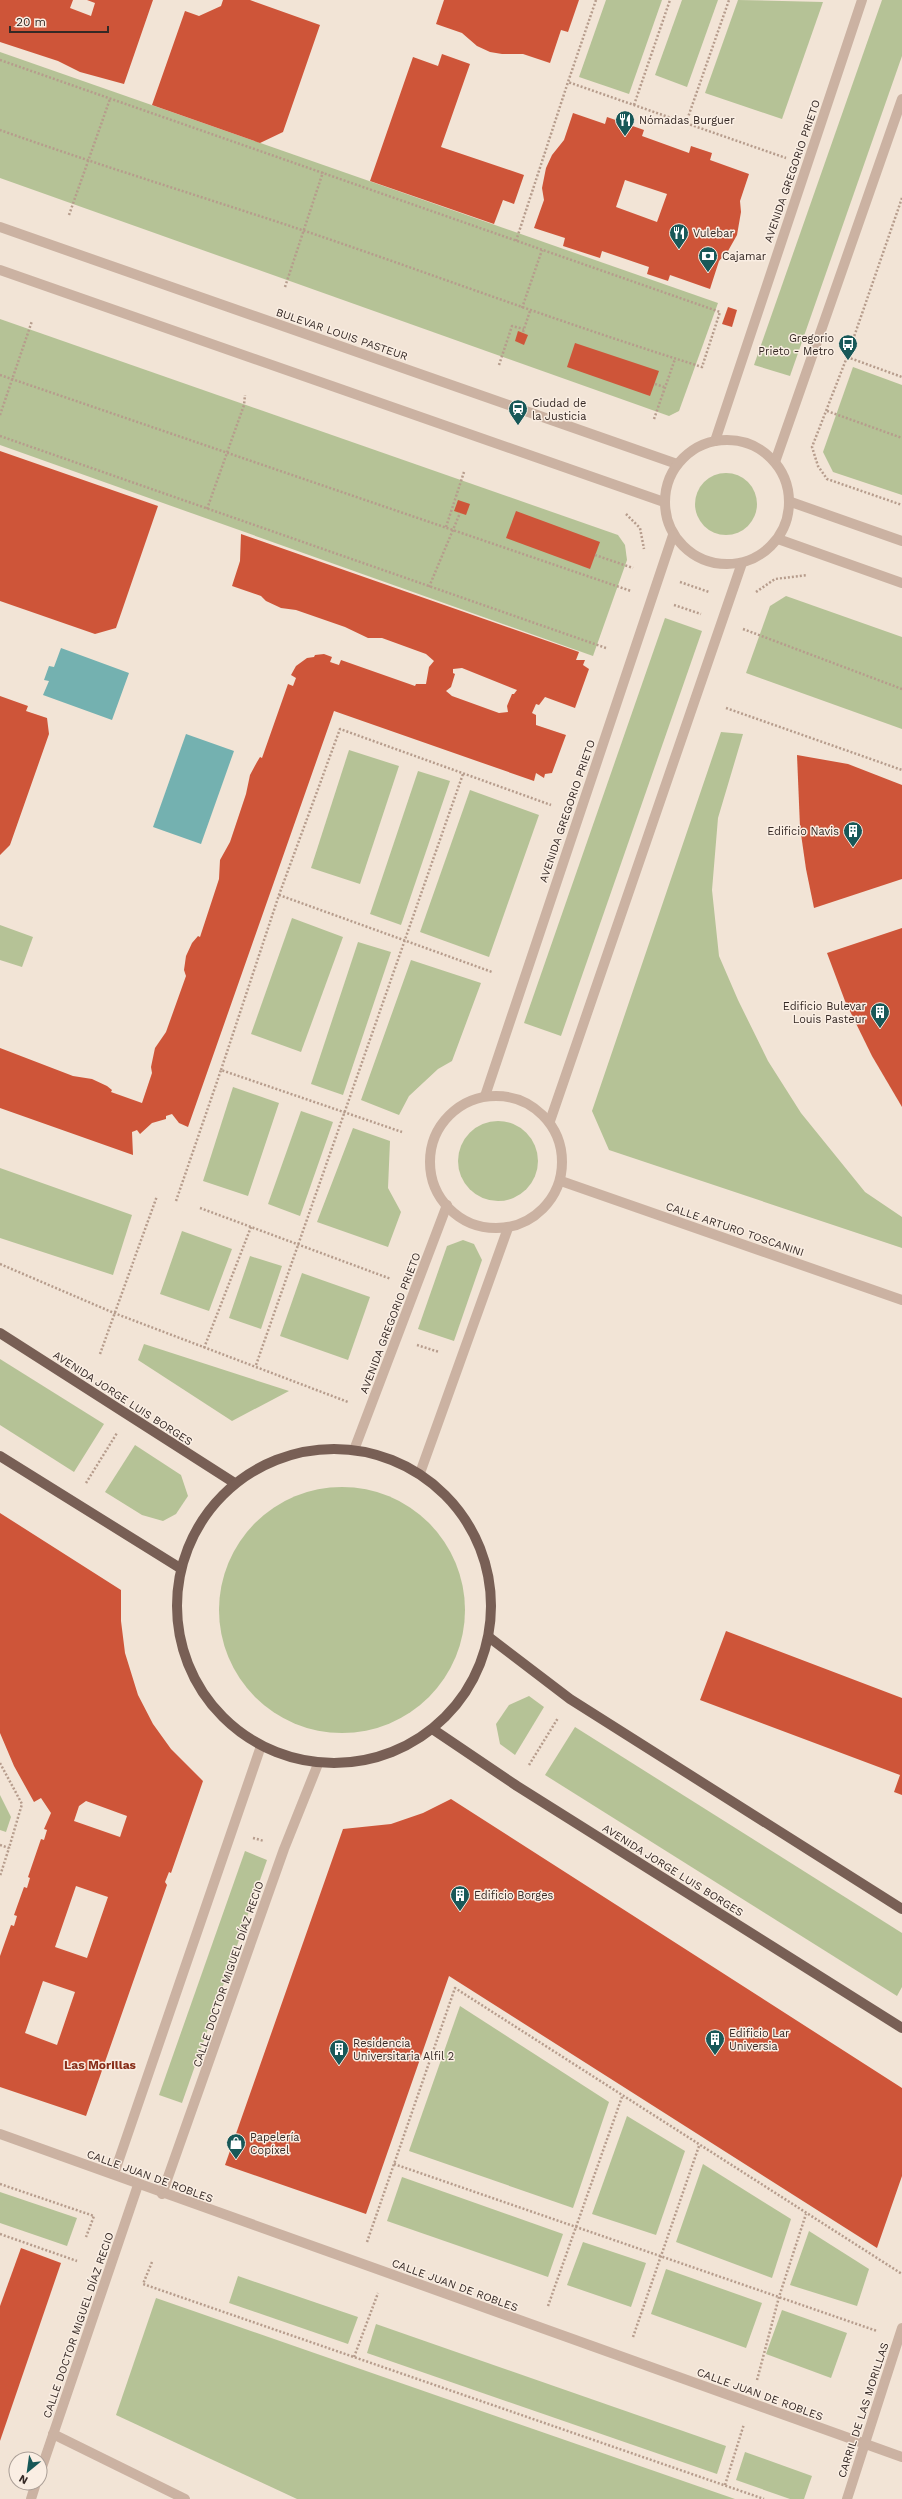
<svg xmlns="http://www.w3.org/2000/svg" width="902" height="2499" font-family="'Work Sans',sans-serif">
  <rect width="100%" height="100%" fill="#f2e4d6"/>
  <g fill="#b5c296">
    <path d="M 606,0 L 662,0 L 629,94 L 579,77 Z"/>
    <path d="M 682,0 L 718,0 L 687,87 L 655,75 Z"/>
    <path d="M 738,0 L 823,2 L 782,119 L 705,93 Z"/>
    <path d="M 882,0 L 902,0 L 902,56 L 790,376 L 754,365 Z"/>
    <path d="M 0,52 L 718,303 L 679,411 L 669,416 L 0,178 Z"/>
    <path d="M 0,319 L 618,535 L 625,545 L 627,560 L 593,656 L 0,445 Z"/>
    <path d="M 853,367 L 902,385 L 902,495 L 833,472 L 823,452 Z"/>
    <circle cx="726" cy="504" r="31"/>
    <path d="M 786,596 L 902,637 L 902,729 L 746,673 L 770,606 Z"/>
    <path d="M 665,618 L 702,631 L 561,1036 L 524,1023 Z"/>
    <path d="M 721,732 L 743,734 L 718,818 L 712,890 L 719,956 L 738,1000 L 768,1061 L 801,1113 L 865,1192 L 902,1217 L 902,1248 L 609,1150 L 592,1111 Z"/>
    <path d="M 349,750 L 399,766 L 360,884 L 311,868 Z"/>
    <path d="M 418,771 L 450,781 L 401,925 L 370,914 Z"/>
    <path d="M 470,790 L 539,815 L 489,957 L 420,932 Z"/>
    <path d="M 292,918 L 343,937 L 301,1052 L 251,1034 Z"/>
    <path d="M 0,925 L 33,937 L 22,967 L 0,960 Z"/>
    <path d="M 358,942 L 391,952 L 343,1095 L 311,1084 Z"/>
    <path d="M 411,960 L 481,983 L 452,1061 L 438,1069 L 409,1096 L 399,1115 L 361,1100 Z"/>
    <path d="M 233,1087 L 279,1103 L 248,1196 L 203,1181 Z"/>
    <path d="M 301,1111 L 333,1122 L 300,1216 L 268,1204 Z"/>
    <circle cx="498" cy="1161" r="40"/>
    <path d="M 353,1128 L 390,1141 L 388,1188 L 401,1212 L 388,1247 L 317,1222 Z"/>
    <path d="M 0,1168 L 132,1215 L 113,1275 L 0,1238 Z"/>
    <path d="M 182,1231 L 232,1249 L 209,1311 L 160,1294 Z"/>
    <path d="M 463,1240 L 474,1244 L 482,1260 L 454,1341 L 418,1329 L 447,1246 Z"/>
    <path d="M 250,1256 L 282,1266 L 261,1329 L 229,1318 Z"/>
    <path d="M 302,1273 L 370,1297 L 348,1360 L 280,1336 Z"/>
    <path d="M 144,1344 L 289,1391 L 232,1421 L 138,1360 Z"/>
    <path d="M 0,1359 L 104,1424 L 74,1472 L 0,1425 Z"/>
    <path d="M 135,1445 L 181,1475 L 188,1496 L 176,1514 L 163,1521 L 142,1515 L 105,1492 Z"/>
    <circle cx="342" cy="1610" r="123"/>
    <path d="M 529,1696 L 544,1707 L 515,1755 L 500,1744 L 496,1724 L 509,1705 Z"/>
    <path d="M 575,1727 L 902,1933 L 902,1987 L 897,1996 L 545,1775 Z"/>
    <path d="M 0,1795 L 11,1817 L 6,1832 L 0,1830 Z"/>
    <path d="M 245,1851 L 267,1860 L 182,2103 L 159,2095 Z"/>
    <path d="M 460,2006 L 609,2102 L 573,2208 L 409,2151 Z"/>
    <path d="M 627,2116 L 685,2151 L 656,2235 L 592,2214 Z"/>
    <path d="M 703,2164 L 791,2219 L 772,2278 L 676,2242 Z"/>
    <path d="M 402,2177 L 563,2234 L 548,2277 L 387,2221 Z"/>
    <path d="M 0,2192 L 77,2218 L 67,2246 L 0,2223 Z"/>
    <path d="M 809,2231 L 869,2269 L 857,2306 L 790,2285 Z"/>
    <path d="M 583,2242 L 646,2263 L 631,2307 L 567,2285 Z"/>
    <path d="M 666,2269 L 762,2303 L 746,2348 L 651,2314 Z"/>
    <path d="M 238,2276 L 358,2317 L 348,2344 L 229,2303 Z"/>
    <path d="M 156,2298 L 735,2499 L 297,2499 L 116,2415 Z"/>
    <path d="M 782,2310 L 847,2333 L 831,2378 L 766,2354 Z"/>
    <path d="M 376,2324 L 726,2446 L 717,2474 L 367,2353 Z"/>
    <path d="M 745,2452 L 812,2476 L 804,2499 L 790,2499 L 736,2480 Z"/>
  </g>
  <g fill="#74b1b0">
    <path d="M 61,648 L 129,673 L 112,720 L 43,695 L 49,681 L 44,680 L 49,666 L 54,667 Z"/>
    <path d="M 186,734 L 234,751 L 201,844 L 153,827 Z"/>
  </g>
  <g fill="#ce5539" fill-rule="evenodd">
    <path d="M 0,0 L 73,0 L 70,8 L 91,16 L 95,3 L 87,0 L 153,0 L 124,84 L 80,72 L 58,61 L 0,42 Z"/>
    <path d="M 223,0 L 250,0 L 320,25 L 283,132 L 260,143 L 152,105 L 185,11 L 199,16 L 221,6 Z"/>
    <path d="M 444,0 L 579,0 L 568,32 L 561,30 L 550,63 L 523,54 L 502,54 L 490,52 L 477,46 L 462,33 L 436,24 Z"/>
    <path d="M 442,54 L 470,64 L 441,147 L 524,175 L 514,204 L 503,200 L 494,224 L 370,181 L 413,57 L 438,66 Z"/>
    <path d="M 573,113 L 605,124 L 607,117 L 644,130 L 642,136 L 689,153 L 691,146 L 712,153 L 710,160 L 749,174 L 740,201 L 741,212 L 737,235 L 728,251 L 719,261 L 710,289 L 670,275 L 668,281 L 647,274 L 649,267 L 602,251 L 600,258 L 563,246 L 565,238 L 534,228 L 544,200 L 542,188 L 546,168 L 552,155 L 564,140 ZM 625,180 L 667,194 L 657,222 L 616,207 Z"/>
    <path d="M 728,307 L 737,310 L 732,327 L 722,324 Z"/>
    <path d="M 518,331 L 528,335 L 524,345 L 515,341 Z"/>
    <path d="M 575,343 L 659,371 L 650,396 L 567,367 Z"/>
    <path d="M 0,451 L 158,506 L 116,628 L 95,634 L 0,601 Z"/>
    <path d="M 458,500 L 470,504 L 466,515 L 454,511 Z"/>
    <path d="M 516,511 L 600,542 L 590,569 L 506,538 Z"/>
    <path d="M 241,534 L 579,652 L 576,660 L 585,660 L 583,665 L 589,669 L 575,708 L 545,697 L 539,705 L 536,704 L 532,713 L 536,715 L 536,725 L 566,735 L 552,773 L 545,774 L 544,778 L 536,773 L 534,781 L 334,711 L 188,1127 L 179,1123 L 172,1114 L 166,1116 L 166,1119 L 152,1123 L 140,1134 L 137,1130 L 132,1132 L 133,1155 L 0,1108 L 0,1048 L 73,1076 L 92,1079 L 107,1086 L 112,1090 L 111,1092 L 142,1103 L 152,1073 L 151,1067 L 155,1048 L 166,1032 L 186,976 L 184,970 L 186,956 L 192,943 L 198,936 L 200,937 L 219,879 L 220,860 L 230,842 L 246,794 L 250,775 L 257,762 L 260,757 L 262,758 L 288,684 L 293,686 L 296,678 L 291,675 L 296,666 L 307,658 L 314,657 L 315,655 L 324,654 L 332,657 L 330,662 L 339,665 L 341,660 L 415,686 L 416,684 L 426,684 L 429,667 L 434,661 L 426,654 L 382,638 L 368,638 L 345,627 L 296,610 L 281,608 L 266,601 L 261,596 L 232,586 L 240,561 ZM 462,668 L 517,690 L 514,694 L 512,694 L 507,706 L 508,712 L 499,713 L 452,696 L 446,691 L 451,687 L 455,674 L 453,673 L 453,669 Z"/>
    <path d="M 0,696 L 28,706 L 26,711 L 47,718 L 49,734 L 10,845 L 0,855 Z"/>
    <path d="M 797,755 L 848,764 L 902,785 L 902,879 L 814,908 L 806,869 L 800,827 Z"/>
    <path d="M 902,928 L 902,1107 L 872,1056 L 845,1001 L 827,953 Z"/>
    <path d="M 0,1513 L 121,1590 L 121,1621 L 125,1653 L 138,1695 L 153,1724 L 171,1749 L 203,1781 L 171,1873 L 169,1872 L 165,1882 L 167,1885 L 86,2116 L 0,2087 L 0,1956 L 11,1925 L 14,1926 L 17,1916 L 14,1915 L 24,1887 L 27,1888 L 30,1878 L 28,1877 L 41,1839 L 44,1840 L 47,1830 L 44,1829 L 51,1813 L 41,1798 L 34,1802 L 14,1766 L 0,1733 ZM 86,1801 L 127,1816 L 120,1837 L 74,1821 L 79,1806 ZM 76,1886 L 108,1897 L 87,1958 L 55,1947 ZM 43,1981 L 75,1992 L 57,2045 L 25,2033 Z"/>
    <path d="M 726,1631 L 902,1698 L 902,1795 L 894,1792 L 900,1775 L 700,1700 Z"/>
    <path d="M 451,1799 L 902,2088 L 902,2176 L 877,2248 L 449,1976 L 366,2214 L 225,2165 L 343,1829 L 391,1824 L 423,1813 Z"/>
    <path d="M 21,2248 L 61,2263 L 0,2441 L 0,2306 Z"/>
  </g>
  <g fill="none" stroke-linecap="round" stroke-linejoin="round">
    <g stroke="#b69c8c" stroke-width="2.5" stroke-dasharray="2 2" stroke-linecap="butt">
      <path d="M 596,0 L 568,82 L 786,158"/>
      <path d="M 0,60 L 720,312 L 702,367 L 696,365 C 564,324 435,275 305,231 C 203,197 101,166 0,130"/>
      <path d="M 634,105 L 670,0"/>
      <path d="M 686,123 L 729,0"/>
      <path d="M 902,198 L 847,357 L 812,447 L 818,466 L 827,479 L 902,505"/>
      <path d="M 69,215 L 110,99"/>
      <path d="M 516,241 L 568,82"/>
      <path d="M 285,287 L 323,172"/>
      <path d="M 522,308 L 542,250"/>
      <path d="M 523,332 L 530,311"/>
      <path d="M 847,357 L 902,377"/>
      <path d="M 499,365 L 512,326 L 524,329"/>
      <path d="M 0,375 L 631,591"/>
      <path d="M 655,384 L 664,387"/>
      <path d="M 827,411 L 902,438"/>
      <path d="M 0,415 L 32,321"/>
      <path d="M 654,419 L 675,359"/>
      <path d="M 0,436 L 606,648"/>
      <path d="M 207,509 L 244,405 L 245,395"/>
      <path d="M 626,514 L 640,528 L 644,549"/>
      <path d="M 446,527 L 464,472"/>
      <path d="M 595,555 L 633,568"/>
      <path d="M 680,582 L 709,592"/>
      <path d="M 429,587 L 460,513"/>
      <path d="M 756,592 L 775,579 L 807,575"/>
      <path d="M 674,605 L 701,614"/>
      <path d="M 743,629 L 902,689"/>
      <path d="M 726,708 L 902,770"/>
      <path d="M 279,895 L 492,972"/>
      <path d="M 221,1070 L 279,895 L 340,729 L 551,805"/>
      <path d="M 176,1201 L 221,1070 L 402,1132"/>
      <path d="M 200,1208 L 391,1279"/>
      <path d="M 0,1264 L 114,1313 L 348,1402"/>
      <path d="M 417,1345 L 439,1352"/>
      <path d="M 204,1348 L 251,1227"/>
      <path d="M 100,1354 L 157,1196"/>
      <path d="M 256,1365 L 463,774"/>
      <path d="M 86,1483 L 117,1433"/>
      <path d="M 0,1763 L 22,1804 L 9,1848"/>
      <path d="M 529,1765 L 558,1718"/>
      <path d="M 253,1838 L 264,1841"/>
      <path d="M 0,1845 L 9,1848 L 0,1876"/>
      <path d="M 394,2164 L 877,2331"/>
      <path d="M 0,2184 L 94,2216 L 86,2237"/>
      <path d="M 0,2234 L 77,2261"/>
      <path d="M 367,2242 L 455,1988 L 902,2274"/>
      <path d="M 152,2262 L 143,2284 L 764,2499"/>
      <path d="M 548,2306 L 622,2097"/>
      <path d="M 633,2337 L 699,2146"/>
      <path d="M 354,2357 L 378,2293"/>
      <path d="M 757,2380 L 779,2297 L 806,2214"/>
      <path d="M 725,2485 L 744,2424"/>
    </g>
    <g stroke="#cbb2a2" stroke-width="10">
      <path d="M 0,227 L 677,464"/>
      <path d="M 0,270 L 664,502"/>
      <circle cx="727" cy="502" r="62"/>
      <path d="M 715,441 L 862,0"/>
      <path d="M 775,462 L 902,99"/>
      <path d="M 791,502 L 902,541"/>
      <path d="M 778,539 L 902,583"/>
      <path d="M 485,1096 L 673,535"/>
      <circle cx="496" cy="1162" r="66"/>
      <path d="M 550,1121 L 742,563"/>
      <path d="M 561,1181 L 902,1300"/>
      <path d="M 354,1450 L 447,1205"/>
      <path d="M 420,1473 L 508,1228"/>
      <path d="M 0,2134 L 902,2457"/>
      <path d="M 114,2174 L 261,1746"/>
      <path d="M 162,2194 L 284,1849 L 318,1764"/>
      <path d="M 53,2434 L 185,2499"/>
      <path d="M 40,2473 L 138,2185"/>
      <path d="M 31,2499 L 36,2483"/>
      <path d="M 847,2499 L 902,2328"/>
    </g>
    <g stroke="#785f55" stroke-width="10">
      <path d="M 0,1333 L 233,1482"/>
      <circle cx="334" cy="1606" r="157"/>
      <path d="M 0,1456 L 180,1568"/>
      <path d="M 490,1638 L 570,1699 L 902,1909"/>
      <path d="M 434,1730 L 517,1786 L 902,2028"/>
    </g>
  </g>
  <defs>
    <symbol id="restaurant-pin" viewBox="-11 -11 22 30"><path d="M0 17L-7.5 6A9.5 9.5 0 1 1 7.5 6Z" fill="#185858" stroke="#faeee3"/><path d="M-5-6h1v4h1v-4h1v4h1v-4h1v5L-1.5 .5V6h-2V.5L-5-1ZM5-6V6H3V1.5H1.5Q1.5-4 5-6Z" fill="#fff"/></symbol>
    <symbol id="bank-pin" viewBox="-11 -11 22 30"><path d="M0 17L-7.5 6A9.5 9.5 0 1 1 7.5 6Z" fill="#185858" stroke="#faeee3"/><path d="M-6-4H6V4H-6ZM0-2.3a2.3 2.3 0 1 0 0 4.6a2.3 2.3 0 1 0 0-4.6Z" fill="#fff"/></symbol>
    <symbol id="bus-pin" viewBox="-11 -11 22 30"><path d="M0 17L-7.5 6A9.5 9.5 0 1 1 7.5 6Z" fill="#185858" stroke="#faeee3"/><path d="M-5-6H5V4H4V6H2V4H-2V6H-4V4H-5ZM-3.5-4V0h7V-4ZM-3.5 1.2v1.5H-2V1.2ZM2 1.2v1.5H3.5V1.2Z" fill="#fff"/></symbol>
    <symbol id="station-pin" viewBox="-11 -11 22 30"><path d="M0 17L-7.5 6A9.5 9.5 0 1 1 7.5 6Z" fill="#185858" stroke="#faeee3"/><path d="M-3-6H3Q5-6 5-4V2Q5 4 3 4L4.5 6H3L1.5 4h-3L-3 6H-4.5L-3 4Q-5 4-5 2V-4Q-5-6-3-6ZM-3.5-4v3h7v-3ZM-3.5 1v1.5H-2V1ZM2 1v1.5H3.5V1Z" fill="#fff"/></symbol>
    <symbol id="building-pin" viewBox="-11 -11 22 30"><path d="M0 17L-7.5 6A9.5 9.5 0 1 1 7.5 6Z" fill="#185858" stroke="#faeee3"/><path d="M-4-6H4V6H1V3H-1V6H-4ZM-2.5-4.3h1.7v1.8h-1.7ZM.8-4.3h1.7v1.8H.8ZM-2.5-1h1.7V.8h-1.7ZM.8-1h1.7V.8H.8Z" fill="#fff"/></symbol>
    <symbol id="shop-pin" viewBox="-11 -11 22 30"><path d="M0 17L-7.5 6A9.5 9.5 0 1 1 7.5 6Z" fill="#185858" stroke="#faeee3"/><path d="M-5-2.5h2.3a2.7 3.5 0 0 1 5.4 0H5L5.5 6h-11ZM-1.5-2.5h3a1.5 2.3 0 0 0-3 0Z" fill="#fff"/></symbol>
  </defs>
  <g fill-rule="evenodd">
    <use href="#restaurant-pin" x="614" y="109" width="22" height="30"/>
    <use href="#restaurant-pin" x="668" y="222" width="22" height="30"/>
    <use href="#bank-pin" x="697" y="245" width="22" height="30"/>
    <use href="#bus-pin" x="837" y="333" width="22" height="30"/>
    <use href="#station-pin" x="507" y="398" width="22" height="30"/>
    <use href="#building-pin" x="842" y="820" width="22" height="30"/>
    <use href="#building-pin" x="869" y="1001" width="22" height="30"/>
    <use href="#building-pin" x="449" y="1884" width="22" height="30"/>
    <use href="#building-pin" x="704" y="2028" width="22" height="30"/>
    <use href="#building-pin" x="328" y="2038" width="22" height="30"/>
    <use href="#shop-pin" x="225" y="2132" width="22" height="30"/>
  </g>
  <g text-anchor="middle" stroke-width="3" stroke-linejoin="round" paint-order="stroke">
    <g font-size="11" fill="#352925" stroke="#faeee3" text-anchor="start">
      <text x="639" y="124">Nómadas Burguer</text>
      <text x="693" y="237">Vulebar</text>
      <text x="722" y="260">Cajamar</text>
      <text x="834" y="342" text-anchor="end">Gregorio<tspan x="834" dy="13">Prieto - Metro</tspan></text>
      <text x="532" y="407">Ciudad de<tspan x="532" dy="13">la Justicia</tspan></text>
      <text x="839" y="835" text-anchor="end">Edificio Navis</text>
      <text x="866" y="1010" text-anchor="end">Edificio Bulevar<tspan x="866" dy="13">Louis Pasteur</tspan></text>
      <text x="474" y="1899">Edificio Borges</text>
      <text x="729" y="2037">Edificio Lar<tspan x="729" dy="13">Universia</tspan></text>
      <text x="353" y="2047">Residencia<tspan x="353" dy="13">Universitaria Alfil 2</tspan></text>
      <text x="250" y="2141">Papelería<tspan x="250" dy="13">Copíxel</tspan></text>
    </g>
    <g font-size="11" fill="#352925" stroke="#faeee3">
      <text transform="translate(792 171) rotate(-71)" y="4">AVENIDA GREGORIO PRIETO</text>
      <text transform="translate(342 334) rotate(19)" y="4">BULEVAR LOUIS PASTEUR</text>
      <text transform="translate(567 811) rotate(-71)" y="4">AVENIDA GREGORIO PRIETO</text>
      <text transform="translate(735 1229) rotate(19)" y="4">CALLE ARTURO TOSCANINI</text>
      <text transform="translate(390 1323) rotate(-69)" y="4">AVENIDA GREGORIO PRIETO</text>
      <text transform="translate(123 1398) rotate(33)" y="4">AVENIDA JORGE LUIS BORGES</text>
      <text transform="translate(673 1870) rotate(32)" y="4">AVENIDA JORGE LUIS BORGES</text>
      <text transform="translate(228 1974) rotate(-71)" y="4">CALLE DOCTOR MIGUEL DÍAZ RECIO</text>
      <text transform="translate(150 2176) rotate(20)" y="4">CALLE JUAN DE ROBLES</text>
      <text transform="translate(455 2285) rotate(20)" y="4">CALLE JUAN DE ROBLES</text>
      <text transform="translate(78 2325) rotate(-71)" y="4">CALLE DOCTOR MIGUEL DÍAZ RECIO</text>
      <text transform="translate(760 2394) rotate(20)" y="4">CALLE JUAN DE ROBLES</text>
      <text transform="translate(863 2410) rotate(-72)" y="4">CARRIL DE LAS MORILLAS</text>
    </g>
    <g font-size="12" font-weight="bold" fill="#882e19" stroke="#faeee3">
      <text x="100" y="2069">Las Morillas</text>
    </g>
  </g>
  <g transform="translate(28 2471) rotate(209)"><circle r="19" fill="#faeee3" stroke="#ab9f97"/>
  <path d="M0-3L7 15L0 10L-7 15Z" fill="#185858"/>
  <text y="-6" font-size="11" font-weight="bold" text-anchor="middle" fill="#352925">N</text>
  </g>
  <path d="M10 26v6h98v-6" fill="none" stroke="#352925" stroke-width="2"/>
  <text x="16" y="26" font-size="12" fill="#352925" stroke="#faeee3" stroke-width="3" paint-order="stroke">20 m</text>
</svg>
